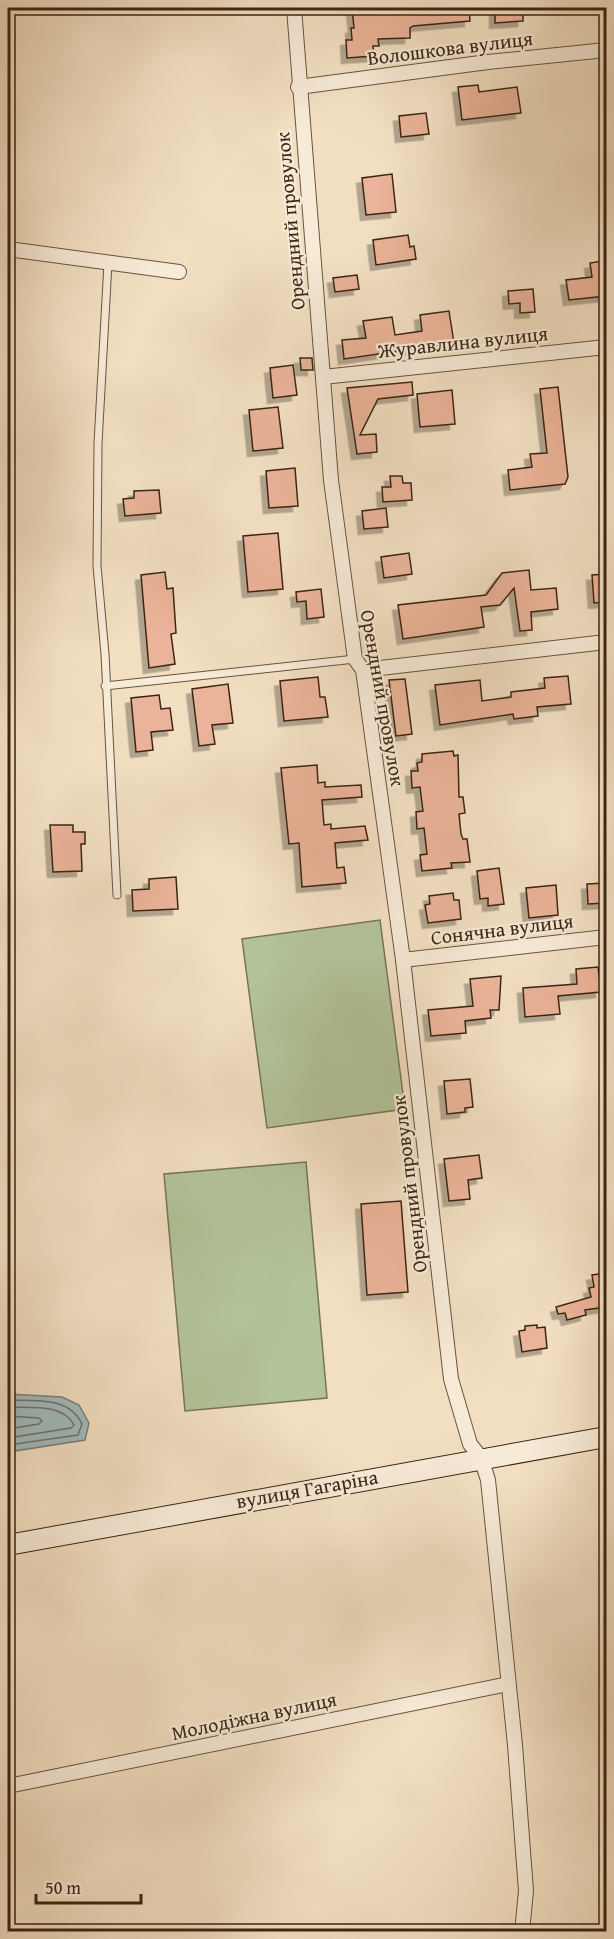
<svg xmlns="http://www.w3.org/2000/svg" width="614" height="1939" font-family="'Gentium Book Plus',serif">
  <defs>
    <filter id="shadow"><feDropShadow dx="-5.5" dy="5.5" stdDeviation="0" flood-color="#0004"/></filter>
  </defs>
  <rect width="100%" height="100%" fill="#f2dfc2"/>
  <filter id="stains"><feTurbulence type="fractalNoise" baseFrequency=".00333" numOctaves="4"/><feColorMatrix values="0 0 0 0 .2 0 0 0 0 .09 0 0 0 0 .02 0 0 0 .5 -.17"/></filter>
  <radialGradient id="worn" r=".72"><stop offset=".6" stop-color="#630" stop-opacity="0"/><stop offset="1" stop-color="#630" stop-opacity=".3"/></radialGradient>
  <g fill="#b3c399" stroke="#777456" stroke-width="1.5">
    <path d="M 380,920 L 405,1109 L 267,1128 L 242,939 Z"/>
    <path d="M 306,1162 L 327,1398 L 185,1411 L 164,1174 Z"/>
  </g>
  <path fill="#9fbabd" stroke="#777f79" stroke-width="1.5" d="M 8,1394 L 62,1397 L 79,1405 L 89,1423 L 85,1440 L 8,1452 Z"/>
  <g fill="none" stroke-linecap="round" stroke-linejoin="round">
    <g stroke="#6d7068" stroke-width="1.5">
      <path d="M 8,1400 C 35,1401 69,1396 82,1424 L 78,1435 L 8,1445"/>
      <path d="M 8,1407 C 29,1408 63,1403 74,1425 L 71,1428 L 8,1438"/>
      <path d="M 8,1416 L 39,1418 L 42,1421 L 39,1424 L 8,1429"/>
    </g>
  </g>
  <g fill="#ebb399" stroke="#3b2613" stroke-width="1.5" filter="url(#shadow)">
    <path d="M 352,8 L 469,8 L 470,21 L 413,26 L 410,28 L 410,38 L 378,39 L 379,46 L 373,46 L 374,56 L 347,58 L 346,40 L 352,40 L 351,28 L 354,28 Z"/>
    <path d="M 495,8 L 523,8 L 523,21 L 495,23 Z"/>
    <path d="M 478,85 L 479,92 L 517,87 L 521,113 L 462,120 L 458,87 Z"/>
    <path d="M 426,113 L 429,134 L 401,137 L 399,116 Z"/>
    <path d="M 392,174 L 396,212 L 366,215 L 362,178 Z"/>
    <path d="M 408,235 L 410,247 L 414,246 L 416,259 L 376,265 L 373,240 Z"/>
    <path d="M 602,261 L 606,296 L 569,300 L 566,280 L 592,277 L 590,263 Z"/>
    <path d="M 357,275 L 359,289 L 335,292 L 333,278 Z"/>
    <path d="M 533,289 L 535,312 L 520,313 L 520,303 L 509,304 L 508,291 Z"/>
    <path d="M 449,311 L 454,343 L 344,359 L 342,340 L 366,338 L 363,321 L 392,317 L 395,335 L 422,331 L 420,315 Z"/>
    <path d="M 300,358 L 312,358 L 313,370 L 301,370 Z"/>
    <path d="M 293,365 L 297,395 L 273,398 L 270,368 Z"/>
    <path d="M 412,382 L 413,395 L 378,399 L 360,435 L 376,434 L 377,452 L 357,454 L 347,388 Z"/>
    <path d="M 558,387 L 568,477 L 565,484 L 510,490 L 508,470 L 532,467 L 530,454 L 547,453 L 540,389 Z"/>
    <path d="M 452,390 L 455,424 L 420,427 L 417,394 Z"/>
    <path d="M 278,407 L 283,448 L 253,451 L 249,410 Z"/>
    <path d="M 295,468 L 298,506 L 269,508 L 266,471 Z"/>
    <path d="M 390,476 L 402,476 L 403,483 L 411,483 L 412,500 L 383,502 L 382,487 L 391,487 Z"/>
    <path d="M 159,490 L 161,513 L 125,516 L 123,499 L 134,498 L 134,491 Z"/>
    <path d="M 386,508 L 388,527 L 364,529 L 362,511 Z"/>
    <path d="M 278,533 L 283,589 L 248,592 L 243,536 Z"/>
    <path d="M 409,553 L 412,574 L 384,578 L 381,557 Z"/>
    <path d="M 529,570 L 531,590 L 556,588 L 558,609 L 531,612 L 532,630 L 520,631 L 514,588 L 500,605 L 481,607 L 484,627 L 403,639 L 398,605 L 486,595 L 502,573 Z"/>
    <path d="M 165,572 L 167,589 L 173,588 L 176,633 L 171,634 L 175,664 L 149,668 L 141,575 Z"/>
    <path d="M 606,574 L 606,602 L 594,603 L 592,575 Z"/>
    <path d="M 321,589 L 324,617 L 307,619 L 306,601 L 297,602 L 296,592 Z"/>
    <path d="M 568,676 L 571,704 L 537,707 L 538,716 L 514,719 L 513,714 L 440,725 L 435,685 L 480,680 L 482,701 L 511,697 L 511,692 L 545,688 L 544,678 Z"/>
    <path d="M 318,677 L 320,697 L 325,697 L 328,717 L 284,721 L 280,681 Z"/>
    <path d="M 405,679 L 412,734 L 396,736 L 389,680 Z"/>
    <path d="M 228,684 L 233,723 L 212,725 L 215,744 L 199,746 L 192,689 Z"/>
    <path d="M 159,695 L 161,709 L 170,708 L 173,730 L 151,732 L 153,750 L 136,752 L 131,698 Z"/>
    <path d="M 453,751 L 454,756 L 458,755 L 459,797 L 463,797 L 465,813 L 459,814 L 461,834 L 463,839 L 467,839 L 470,862 L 451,863 L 452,868 L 422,871 L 420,855 L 427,854 L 424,828 L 417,829 L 416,812 L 423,811 L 420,787 L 412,788 L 411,771 L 418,771 L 417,763 L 422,762 L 422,754 Z"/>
    <path d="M 317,765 L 318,783 L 325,782 L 325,787 L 361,785 L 362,797 L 322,800 L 324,825 L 331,824 L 331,829 L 365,826 L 368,840 L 335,843 L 337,868 L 344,867 L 346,883 L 302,887 L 299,843 L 289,844 L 281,768 Z"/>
    <path d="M 50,825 L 73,825 L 73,832 L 85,832 L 85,844 L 81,844 L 82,871 L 53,872 Z"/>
    <path d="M 499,868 L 504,904 L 488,906 L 488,898 L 480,899 L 477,871 Z"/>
    <path d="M 176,877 L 178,909 L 133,911 L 132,890 L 149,889 L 149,879 Z"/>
    <path d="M 606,883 L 606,903 L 588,904 L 587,884 Z"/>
    <path d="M 556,885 L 558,915 L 529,918 L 526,888 Z"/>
    <path d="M 453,893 L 454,900 L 459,900 L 461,919 L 428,923 L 425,905 L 430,904 L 429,896 Z"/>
    <path d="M 598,967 L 601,992 L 558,996 L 560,1014 L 525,1017 L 523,988 L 577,984 L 576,969 Z"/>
    <path d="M 501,976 L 499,1010 L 490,1010 L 491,1018 L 465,1021 L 466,1033 L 431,1036 L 428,1010 L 473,1006 L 470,979 Z"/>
    <path d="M 470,1079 L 473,1107 L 465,1108 L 465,1112 L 447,1114 L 444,1081 Z"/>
    <path d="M 479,1155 L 482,1178 L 468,1180 L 470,1199 L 449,1201 L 444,1159 Z"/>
    <path d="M 401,1201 L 408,1292 L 367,1295 L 361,1204 Z"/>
    <path d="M 606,1273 L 606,1307 L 585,1310 L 586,1315 L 567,1320 L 565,1313 L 558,1314 L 556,1307 L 591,1297 L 589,1288 L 594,1287 L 592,1275 Z"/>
    <path d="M 537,1325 L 537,1328 L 545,1327 L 547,1348 L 522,1352 L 519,1331 L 525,1330 L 525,1326 Z"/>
  </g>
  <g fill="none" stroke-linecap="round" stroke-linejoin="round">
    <defs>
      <g id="lane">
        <path d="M 108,263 L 98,443 L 97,566 L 105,654 L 117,895"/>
        <path d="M 105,686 L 355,659"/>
      </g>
      <g id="street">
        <path d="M 294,8 L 331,480 L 355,659 L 363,670 L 403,960 L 451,1379 L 470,1444 L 481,1458 L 488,1480 L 515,1745 L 526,1891 L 522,1932"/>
        <path d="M 298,87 L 488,62 L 606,50"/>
        <path d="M 8,249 L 179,272"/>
        <path d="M 323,377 L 606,347"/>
        <path d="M 363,670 L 606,642"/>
        <path d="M 403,960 L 606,937"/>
        <path d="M 8,1786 L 508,1684"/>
      </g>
      <path id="secondary" d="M 8,1545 L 606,1437"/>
    </defs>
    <use href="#lane" stroke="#69543f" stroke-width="9"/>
    <use href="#street" stroke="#69543f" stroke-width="16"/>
    <use href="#secondary" stroke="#3b2613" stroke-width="22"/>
    <use href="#lane" stroke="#f7ead7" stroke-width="7"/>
    <use href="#street" stroke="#f7ead7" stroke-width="14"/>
    <use href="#secondary" stroke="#f7ead7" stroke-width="20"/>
  </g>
  <g text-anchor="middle" stroke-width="4.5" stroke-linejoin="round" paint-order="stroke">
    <g font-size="20" fill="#3b2613" stroke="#f7ead7">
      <text transform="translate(450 48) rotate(-7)" y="7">Волошкова вулиця</text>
      <text transform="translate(290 221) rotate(-95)" y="7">Орендний провулок</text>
      <text transform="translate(463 342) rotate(-6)" y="7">Журавлина вулиця</text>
      <text transform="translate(383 698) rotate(80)" y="7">Орендний провулок</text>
      <text transform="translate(502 929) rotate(-7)" y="7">Сонячна вулиця</text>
      <text transform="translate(409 1184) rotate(-97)" y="7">Орендний провулок</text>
      <text transform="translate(307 1489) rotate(-10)" y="7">вулиця Гагаріна</text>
      <text transform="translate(254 1716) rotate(-12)" y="7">Молодіжна вулиця</text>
    </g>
  </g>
  <rect width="614" height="1939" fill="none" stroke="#f2dfc2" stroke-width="30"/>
  <rect x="9" y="9" width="596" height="1921" fill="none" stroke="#3b2613" stroke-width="3"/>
  <rect x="15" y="15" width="584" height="1909" fill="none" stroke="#3b2613" stroke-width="1.5"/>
  <path d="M36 1894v9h105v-9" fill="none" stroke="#3b2613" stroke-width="3"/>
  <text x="45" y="1894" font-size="18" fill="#3b2613" stroke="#f7ead7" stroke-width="4.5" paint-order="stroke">50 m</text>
  <rect width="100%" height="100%" filter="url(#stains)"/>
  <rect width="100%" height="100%" fill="url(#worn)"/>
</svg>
